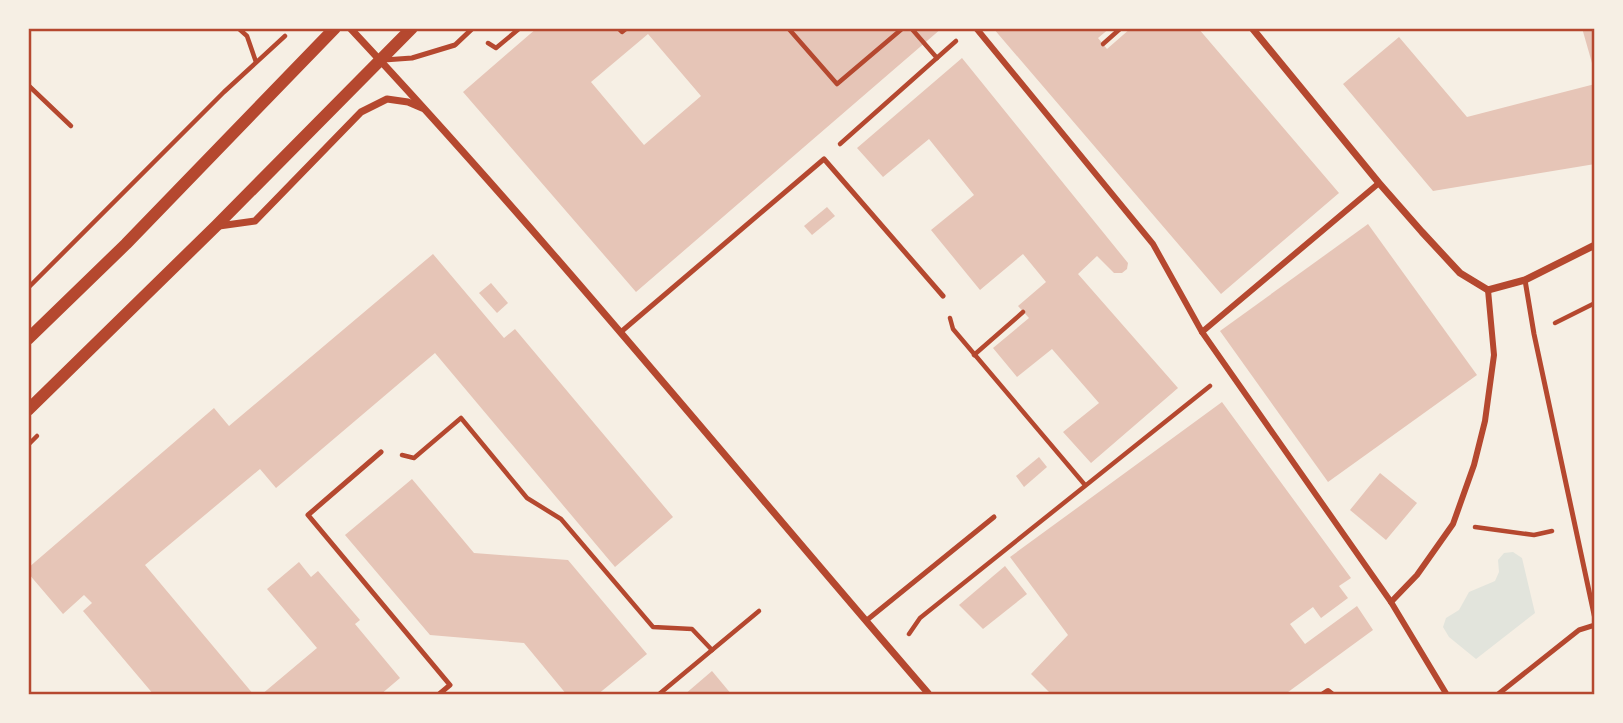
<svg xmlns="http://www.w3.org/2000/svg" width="1623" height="723" font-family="'Varela Round',sans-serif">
  <rect width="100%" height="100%" fill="#f6efe4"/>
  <path fill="#e2e4dc" d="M 1513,552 L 1522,558 L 1535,613 L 1476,659 L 1449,637 L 1443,627 L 1446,618 L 1459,610 L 1469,592 L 1495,581 L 1499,572 L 1498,560 L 1504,553 Z"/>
  <g fill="#e6c5b7" fill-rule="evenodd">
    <path d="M 537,28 L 942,28 L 636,292 L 463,92 ZM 648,34 L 701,96 L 644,145 L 591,82 Z"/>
    <path d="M 993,28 L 1110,28 L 1098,38 L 1107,49 L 1131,28 L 1198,28 L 1339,193 L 1221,294 Z"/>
    <path d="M 1582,28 L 1595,28 L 1595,70 L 1594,70 Z"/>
    <path d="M 1399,37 L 1467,117 L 1595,84 L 1595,164 L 1433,191 L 1343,84 Z"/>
    <path d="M 962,58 L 1128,263 L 1127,269 L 1122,273 L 1114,273 L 1097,256 L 1078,274 L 1178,388 L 1091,463 L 1063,432 L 1099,403 L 1052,349 L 1017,377 L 993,348 L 1029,318 L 1018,306 L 1046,282 L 1023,254 L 980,290 L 931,230 L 974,195 L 929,139 L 883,177 L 857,148 Z"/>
    <path d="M 827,207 L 835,216 L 812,235 L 804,226 Z"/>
    <path d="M 1368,224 L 1477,375 L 1328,482 L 1220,331 Z"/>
    <path d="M 433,254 L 504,338 L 515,329 L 673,517 L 615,567 L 435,353 L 276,488 L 260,469 L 145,565 L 254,695 L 154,695 L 83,611 L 92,603 L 84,595 L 63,614 L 28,573 L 28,568 L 214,408 L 229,426 Z"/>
    <path d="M 491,283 L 508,303 L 497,313 L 479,293 Z"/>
    <path d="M 1222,402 L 1351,578 L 1339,586 L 1348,598 L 1321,618 L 1313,607 L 1290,624 L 1305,644 L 1357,606 L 1373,630 L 1284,695 L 1052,695 L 1031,674 L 1068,635 L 1010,557 Z"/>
    <path d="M 1039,457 L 1047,467 L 1024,487 L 1016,476 Z"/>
    <path d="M 1380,473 L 1417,503 L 1386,540 L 1350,510 Z"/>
    <path d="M 412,479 L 474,553 L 568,560 L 647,654 L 597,695 L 567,695 L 524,643 L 430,635 L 345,535 Z"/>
    <path d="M 299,562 L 311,577 L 318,571 L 360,620 L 355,624 L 400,678 L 380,695 L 261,695 L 317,648 L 267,589 Z"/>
    <path d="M 1005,566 L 1027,594 L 983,629 L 959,605 Z"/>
    <path d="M 712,671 L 732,695 L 684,695 Z"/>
  </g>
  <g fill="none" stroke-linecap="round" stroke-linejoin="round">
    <g stroke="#b5482f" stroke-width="4.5">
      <path d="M 238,28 L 247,36 L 256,62"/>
      <path d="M 618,28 L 622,32 L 627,28"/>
      <path d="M 788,28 L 837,84 L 903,28"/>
      <path d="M 911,28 L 937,58"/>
      <path d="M 488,43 L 496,48 L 520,28"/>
      <path d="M 1103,44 L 1121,28"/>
      <path d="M 28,85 L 71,126"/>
      <path d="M 840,144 L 956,41"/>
      <path d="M 28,288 L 224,92 L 285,36"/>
      <path d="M 950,318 L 953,329 L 1085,485"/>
      <path d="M 1555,323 L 1595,303"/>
      <path d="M 974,355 L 1023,312"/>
      <path d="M 28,445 L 37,436"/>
      <path d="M 402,455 L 414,458 L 461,418 L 527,498 L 561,519 L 653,627 L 692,629 L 712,650"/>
      <path d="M 1475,527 L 1534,535 L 1552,531"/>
      <path d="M 909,634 L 920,618 L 1210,386"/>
      <path d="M 658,695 L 759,611"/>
    </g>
    <g stroke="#b5482f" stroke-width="5">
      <path d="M 384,60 L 412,58 L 455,45 L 473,28"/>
      <path d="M 1525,280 L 1534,334 L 1595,619"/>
      <path d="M 622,331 L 824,159 L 943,296"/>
      <path d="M 381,452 L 308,515 L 450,685 L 438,695"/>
      <path d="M 867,620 L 994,517"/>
      <path d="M 1497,695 L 1579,630 L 1595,625"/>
    </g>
    <g stroke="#b5482f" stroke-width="6">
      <path d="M 976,28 L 1153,244 L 1202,332 L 1391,602 L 1447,695"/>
      <path d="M 1202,332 L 1379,183"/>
      <path d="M 1391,602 L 1417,575 L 1453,524 L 1474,465 L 1485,421 L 1494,355 L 1488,290"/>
      <path d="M 1322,695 L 1328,691 L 1333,695"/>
    </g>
    <g stroke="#b5482f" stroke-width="7">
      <path d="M 350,28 C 551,243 736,471 928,693"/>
      <path d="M 1252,28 L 1379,183 L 1422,232 L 1460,273 L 1488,290 L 1525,280 L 1595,245"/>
      <path d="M 219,226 L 255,221 L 361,112 L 387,99 L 408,102 L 422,108"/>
    </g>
    <g stroke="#b5482f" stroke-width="12">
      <path d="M 28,339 L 126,244 L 335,28"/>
      <path d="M 28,410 L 216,226 L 412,28"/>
    </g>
  </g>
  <rect width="1623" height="723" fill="none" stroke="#f6efe4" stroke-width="60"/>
  <rect x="30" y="30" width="1563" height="663" fill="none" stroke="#b5482f" stroke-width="2.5"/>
</svg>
